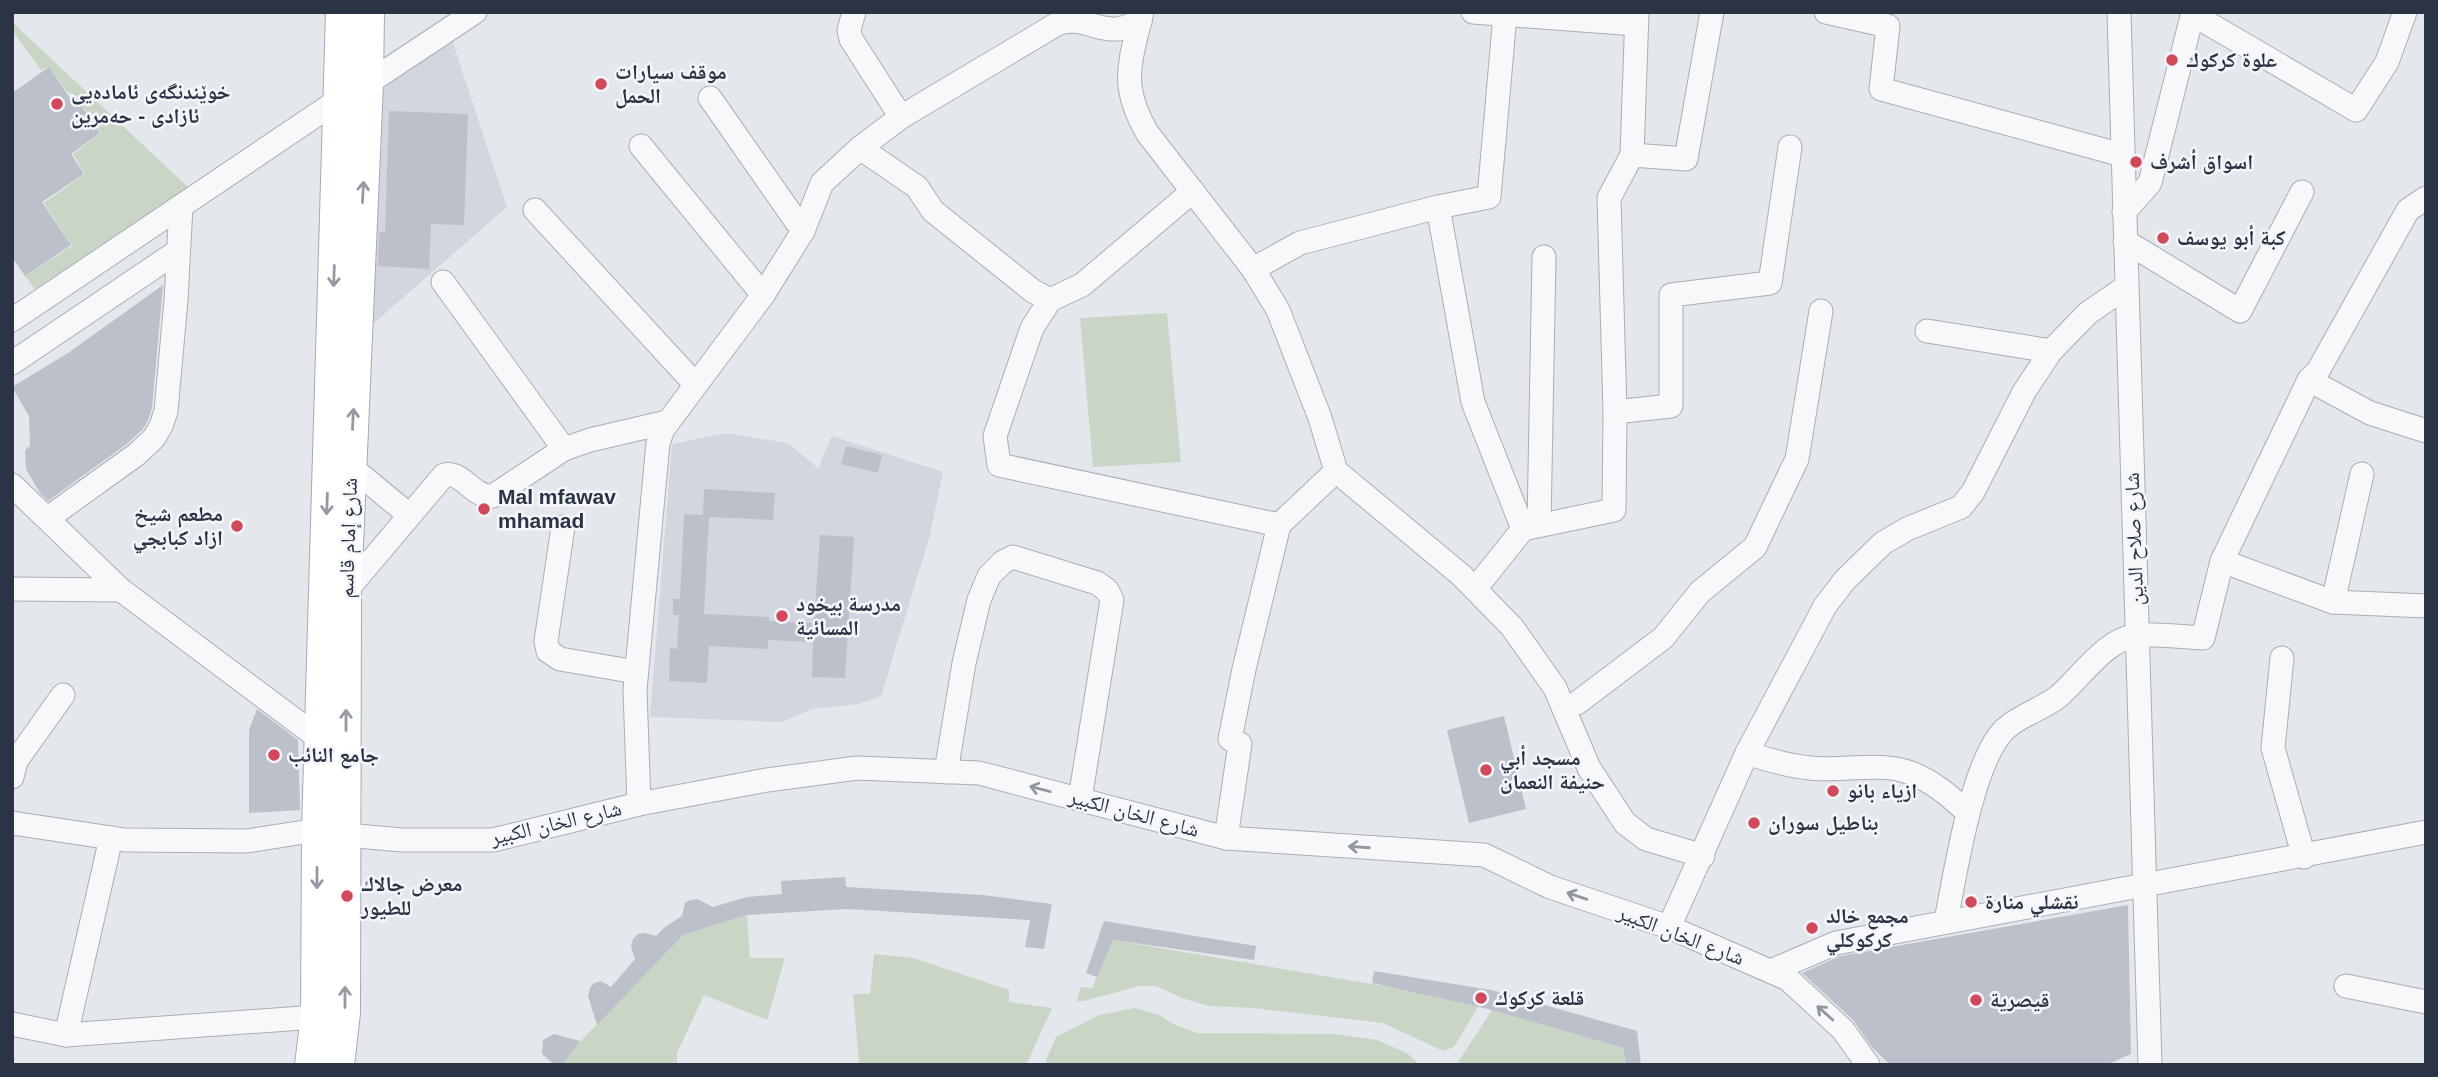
<svg xmlns="http://www.w3.org/2000/svg" width="2438" height="1077" font-family="Helvetica,'Noto Naskh Arabic',sans-serif">
  <rect width="100%" height="100%" fill="#e4e7ec"/>
  <g fill="#d2d6de">
    <path d="M 452,40 L 507,207 L 367,329 L 376,100 L 392,78 Z"/>
    <path d="M 726,433 L 788,443 L 818,468 L 832,436 L 943,472 L 930,535 L 881,696 L 859,704 L 812,709 L 782,722 L 650,717 L 672,444 Z"/>
  </g>
  <g fill="#c9d6c5">
    <path d="M 12,22 L 189,188 L 35,289 L 25,276 L 72,246 L 44,203 L 85,174 L 73,154 L 101,133 L 75,95 L 67,92 L 49,67 L 41,70 L 12,30 Z"/>
    <path d="M 1167,313 L 1181,462 L 1093,467 L 1080,318 Z"/>
    <path d="M 747,915 L 750,958 L 785,958 L 767,1020 L 704,995 L 677,1053 L 677,1065 L 562,1065 L 576,1046 L 683,935 Z"/>
    <path d="M 1113,940 L 1395,988 L 1478,1007 L 1454,1047 L 1443,1051 L 1383,1023 L 1253,1008 L 1208,1006 L 1182,998 L 1156,986 L 1139,986 L 1084,1001 L 1077,1001 L 1081,987 L 1092,988 Z"/>
    <path d="M 874,954 L 913,958 L 1009,990 L 1009,1002 L 1052,1008 L 1026,1065 L 850,1065 L 859,1063 L 853,994 L 870,994 Z"/>
    <path d="M 1135,1008 L 1159,1015 L 1173,1024 L 1197,1033 L 1335,1034 L 1377,1040 L 1407,1053 L 1420,1065 L 1044,1065 L 1056,1037 L 1099,1015 Z"/>
    <path d="M 1492,1010 L 1623,1048 L 1626,1065 L 1456,1065 Z"/>
  </g>
  <g fill="#bbc0ca">
    <path d="M 49,67 L 72,101 L 76,98 L 100,133 L 71,154 L 84,174 L 42,202 L 71,245 L 25,276 L 12,257 L 12,93 Z"/>
    <path d="M 389,111 L 468,114 L 464,225 L 431,224 L 429,269 L 378,266 L 379,232 L 385,232 Z"/>
    <path d="M 163,285 L 152,408 L 148,420 L 143,429 L 128,443 L 48,501 L 40,493 L 26,469 L 25,450 L 30,446 L 29,416 L 12,387 L 68,353 Z"/>
    <path d="M 846,446 L 882,455 L 878,473 L 841,464 Z"/>
    <path d="M 704,489 L 775,493 L 773,520 L 709,517 L 704,614 L 769,617 L 769,621 L 814,623 L 820,535 L 854,537 L 845,678 L 812,677 L 813,642 L 768,640 L 768,649 L 709,646 L 707,683 L 669,681 L 670,648 L 677,649 L 679,615 L 673,615 L 673,599 L 680,599 L 684,514 L 703,515 Z"/>
    <path d="M 257,709 L 298,740 L 300,810 L 249,813 L 249,730 Z"/>
    <path d="M 1504,716 L 1526,809 L 1469,823 L 1447,730 Z"/>
    <path d="M 845,877 L 846,887 L 983,895 L 1052,904 L 1044,949 L 1025,947 L 1030,920 L 847,909 L 747,915 L 683,935 L 597,1025 L 588,996 L 590,988 L 594,983 L 601,981 L 611,987 L 635,959 L 631,947 L 633,939 L 638,934 L 644,933 L 656,936 L 665,927 L 682,916 L 685,903 L 690,900 L 697,899 L 713,907 L 747,897 L 782,894 L 781,881 Z"/>
    <path d="M 2128,905 L 2131,1054 L 2106,1065 L 1890,1065 L 1871,1046 L 1853,1020 L 1802,973 L 1840,956 Z"/>
    <path d="M 1104,921 L 1256,946 L 1254,960 L 1113,940 L 1097,977 L 1086,973 Z"/>
    <path d="M 1374,971 L 1491,990 L 1637,1031 L 1641,1065 L 1626,1065 L 1623,1048 L 1492,1010 L 1372,983 Z"/>
    <path d="M 554,1034 L 580,1041 L 562,1065 L 555,1065 L 542,1054 L 543,1040 Z"/>
  </g>
  <g fill="none" stroke-linecap="round" stroke-linejoin="round">
    <defs>
      <g id="minor">
        <path d="M 854,12 L 849,30 L 851,39 L 901,117"/>
        <path d="M 1142,12 C 1130,63 1119,85 1148,134 L 1253,269 L 1278,310 L 1320,418 L 1336,471 L 1461,575 L 1512,627 L 1555,688 L 1589,768 L 1625,823 L 1646,839 L 1703,856"/>
        <path d="M 1473,12 L 1636,24"/>
        <path d="M 1826,12 L 1888,26 L 1881,89 L 2122,155"/>
        <path d="M 2119,12 L 2150,1065"/>
        <path d="M 2192,14 L 2356,110 L 2387,62 L 2405,12"/>
        <path d="M 368,83 L 475,12"/>
        <path d="M 710,98 L 803,231"/>
        <path d="M 641,146 L 763,295"/>
        <path d="M 860,148 L 917,187 L 933,211 L 1033,291 L 1050,300 L 1082,285 L 1193,191"/>
        <path d="M 1632,155 L 1686,159 L 1712,12"/>
        <path d="M 1438,207 L 1473,402 L 1523,529"/>
        <path d="M 535,210 L 695,384"/>
        <path d="M 2124,212 L 2150,183 L 2193,12"/>
        <path d="M 2125,241 L 2240,311 L 2302,192"/>
        <path d="M 1253,269 L 1300,243 L 1438,207 L 1489,197 L 1505,15"/>
        <path d="M 443,282 L 564,449"/>
        <path d="M 1050,300 L 1032,328 L 995,436 L 999,465 L 1279,525"/>
        <path d="M 12,320 L 340,99"/>
        <path d="M 1927,331 L 2051,351"/>
        <path d="M 12,363 L 178,251"/>
        <path d="M 2309,380 L 2370,413 L 2426,431"/>
        <path d="M 1615,412 L 1671,406 L 1671,295 L 1770,283 L 1790,147"/>
        <path d="M 351,467 L 409,515"/>
        <path d="M 12,485 L 121,590 L 320,739"/>
        <path d="M 48,518 L 137,454 L 154,438 L 161,426 L 166,411 L 176,300 L 181,206"/>
        <path d="M 1539,525 L 1544,257"/>
        <path d="M 563,527 L 546,641 L 548,651 L 560,659 L 636,672"/>
        <path d="M 2222,561 L 2309,380 L 2318,371 L 2408,210 L 2426,198"/>
        <path d="M 12,589 L 121,590"/>
        <path d="M 1475,589 L 1523,529 L 1614,510 L 1615,412 L 1609,198 L 1632,155 L 1637,12"/>
        <path d="M 346,591 L 444,475 C 464,471 472,498 493,496 L 564,449 L 590,440 L 667,422"/>
        <path d="M 2333,602 L 2362,474"/>
        <path d="M 2282,658 L 2273,748 L 2304,857"/>
        <path d="M 1577,703 L 1663,638 L 1700,592 L 1755,547 L 1797,459 L 1821,311"/>
        <path d="M 1747,753 C 1768,760 1788,766 1810,768 C 1842,772 1880,761 1911,773 C 1934,782 1951,797 1968,813"/>
        <path d="M 946,772 L 964,663 L 979,600 L 989,576 L 1003,562 L 1013,557 L 1097,583 L 1107,590 L 1112,600 L 1080,799"/>
        <path d="M 12,777 L 16,761 L 63,695"/>
        <path d="M 639,804 L 635,690 L 658,443 L 663,429 L 763,295 L 803,231 L 822,183 L 860,148 L 901,117 L 1057,24 C 1079,15 1096,31 1118,29 C 1125,28 1133,24 1140,22"/>
        <path d="M 12,823 L 125,840 L 247,841 L 317,830"/>
        <path d="M 346,835 L 402,840 L 493,840 L 639,804 L 767,780 L 857,768 L 979,773 L 1226,838 L 1484,855 L 1550,887 L 1669,927 L 1788,979 L 1843,1030 L 1868,1065"/>
        <path d="M 1226,838 L 1240,744 L 1230,739 L 1244,669 L 1279,525 L 1336,471"/>
        <path d="M 1946,921 C 1955,875 1972,761 2005,729 C 2020,715 2043,709 2059,696 C 2082,676 2106,638 2139,635 C 2160,634 2182,637 2203,638 L 2222,561 L 2333,602 L 2426,606"/>
        <path d="M 1669,927 L 1747,753 L 1825,606 L 1845,580 L 1883,543 L 1907,529 L 1961,507 L 1973,492 L 2024,392 L 2051,351 L 2088,313 L 2126,287"/>
        <path d="M 1771,971 L 1836,943 L 2426,832"/>
        <path d="M 2346,986 L 2426,1002"/>
        <path d="M 12,1024 L 66,1035 L 316,1017"/>
        <path d="M 66,1035 L 111,838"/>
      </g>
      <g id="major">
        <path d="M 310,1065 L 316,1017 L 317,830 L 341,12"/>
        <path d="M 339,1065 L 345,1013 L 346,591 L 368,83 L 369,12"/>
      </g>
    </defs>
    <use href="#minor" stroke="#a9aeb7" stroke-width="25"/>
    <use href="#major" stroke="#a3abb8" stroke-width="32"/>
    <use href="#minor" stroke="#f7f8fa" stroke-width="23"/>
    <use href="#major" stroke="#fff" stroke-width="30"/>
  </g>
  <defs><path id="oneway-shaft" d="M-6 0H5M1.5-3L5.5 0L1.5 3" fill="none" stroke-width="1.6" stroke-linecap="round" stroke-linejoin="round" transform="scale(1.75)"/></defs>
  <g stroke="#959aa2">
    <use href="#oneway-shaft" transform="translate(363 192) rotate(-87)"/>
    <use href="#oneway-shaft" transform="translate(334 276) rotate(92)"/>
    <use href="#oneway-shaft" transform="translate(353 419) rotate(-87)"/>
    <use href="#oneway-shaft" transform="translate(327 504) rotate(92)"/>
    <use href="#oneway-shaft" transform="translate(346 720) rotate(-90)"/>
    <use href="#oneway-shaft" transform="translate(317 878) rotate(90)"/>
    <use href="#oneway-shaft" transform="translate(345 997) rotate(-90)"/>
  </g>
  <g stroke="#9196a0">
    <use href="#oneway-shaft" transform="translate(1040 789) rotate(-165)"/>
    <use href="#oneway-shaft" transform="translate(1359 847) rotate(-176)"/>
    <use href="#oneway-shaft" transform="translate(1577 896) rotate(-161)"/>
    <use href="#oneway-shaft" transform="translate(1825 1013) rotate(-138)"/>
  </g>
  <g fill="#d1495b" stroke="#f4f6f9" stroke-width="2.5">
    <circle cx="2172" cy="60" r="7"/>
    <circle cx="601" cy="84" r="7"/>
    <circle cx="57" cy="104" r="7"/>
    <circle cx="2136" cy="162" r="7"/>
    <circle cx="2163" cy="238" r="7"/>
    <circle cx="484" cy="509" r="7"/>
    <circle cx="237" cy="526" r="7"/>
    <circle cx="782" cy="616" r="7"/>
    <circle cx="274" cy="755" r="7"/>
    <circle cx="1486" cy="770" r="7"/>
    <circle cx="1833" cy="791" r="7"/>
    <circle cx="1754" cy="823" r="7"/>
    <circle cx="347" cy="896" r="7"/>
    <circle cx="1971" cy="902" r="7"/>
    <circle cx="1812" cy="928" r="7"/>
    <circle cx="1481" cy="998" r="7"/>
    <circle cx="1976" cy="1000" r="7"/>
  </g>
  <g text-anchor="middle" stroke-width="5" stroke-linejoin="round" paint-order="stroke">
    <g font-size="21" font-weight="bold" fill="#2b3445" stroke="#f4f6f9" text-anchor="start">
      <text x="2186" y="67">علوة كركوك</text>
      <text x="615" y="79">موقف سيارات<tspan x="615" dy="24">الحمل</tspan></text>
      <text x="71" y="99">خوێندنگەی ئامادەیی<tspan x="71" dy="24">ئازادی - حەمرین</tspan></text>
      <text x="2150" y="169">اسواق أشرف</text>
      <text x="2177" y="245">كبة أبو يوسف</text>
      <text x="498" y="504">Mal mfawav<tspan x="498" dy="24">mhamad</tspan></text>
      <text x="223" y="521" text-anchor="end">مطعم شيخ<tspan x="223" dy="24">ازاد كبابجي</tspan></text>
      <text x="796" y="611">مدرسة بيخود<tspan x="796" dy="24">المسائية</tspan></text>
      <text x="288" y="762">جامع النائب</text>
      <text x="1500" y="765">مسجد أبي<tspan x="1500" dy="24">حنيفة النعمان</tspan></text>
      <text x="1847" y="798">ازياء بانو</text>
      <text x="1768" y="830">بناطيل سوران</text>
      <text x="361" y="891">معرض جالاك<tspan x="361" dy="24">للطيور</tspan></text>
      <text x="1985" y="909">نقشلي منارة</text>
      <text x="1826" y="923">مجمع خالد<tspan x="1826" dy="24">كركوكلي</tspan></text>
      <text x="1495" y="1005">قلعة كركوك</text>
      <text x="1990" y="1007">قيصرية</text>
    </g>
    <g font-size="21" fill="#2b3445" stroke="#f4f6f9">
      <text transform="translate(348 538) rotate(-88)" y="7">شارع إمام قاسم</text>
      <text transform="translate(2134 539) rotate(-92)" y="7">شارع صلاح الدين</text>
      <text transform="translate(1134 813) rotate(15)" y="7">شارع الخان الكبير</text>
      <text transform="translate(556 823) rotate(-13)" y="7">شارع الخان الكبير</text>
      <text transform="translate(1681 935) rotate(21)" y="7">شارع الخان الكبير</text>
    </g>
  </g>
  <rect width="2438" height="1077" fill="none" stroke="#2b3445" stroke-width="28"/>
</svg>
